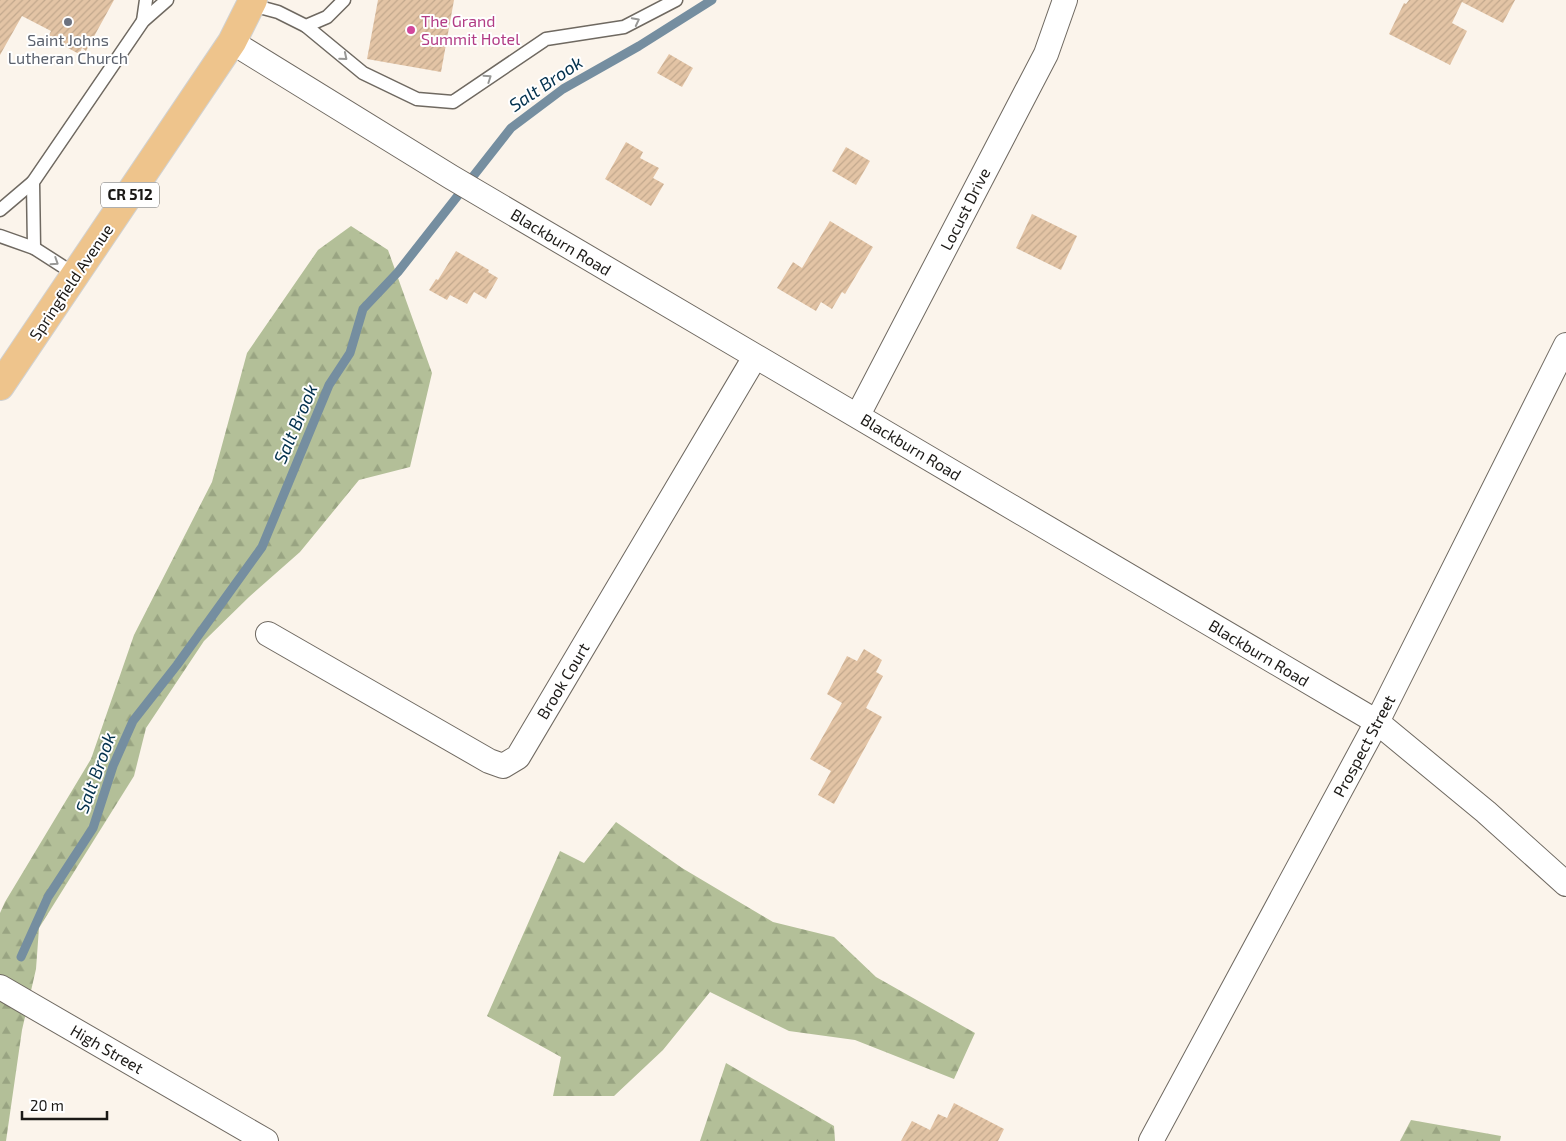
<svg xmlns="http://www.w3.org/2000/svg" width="1566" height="1141" font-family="'Exo 2',sans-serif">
  <defs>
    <pattern id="forest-firs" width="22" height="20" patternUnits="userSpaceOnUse" patternTransform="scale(1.25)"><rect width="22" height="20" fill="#b3bf98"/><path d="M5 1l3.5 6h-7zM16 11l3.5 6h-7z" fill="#99a482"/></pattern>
    <pattern id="building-hatch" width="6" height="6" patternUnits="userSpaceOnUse" patternTransform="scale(1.25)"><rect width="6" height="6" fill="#e3c4a5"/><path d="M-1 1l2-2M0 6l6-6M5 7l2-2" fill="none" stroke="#c2a88d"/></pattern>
  </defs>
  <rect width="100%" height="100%" fill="#fbf4eb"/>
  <g fill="url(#forest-firs)">
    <path d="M 351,226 L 388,250 L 432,373 L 410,467 L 359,480 L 300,552 L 249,597 L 204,641 L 146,728 L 134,776 L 39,928 L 36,969 L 22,1030 L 6,1141 L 0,1141 L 0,913 L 5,902 L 91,759 L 134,635 L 212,482 L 247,353 L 318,250 Z"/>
    <path d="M 616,822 L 682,868 L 773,922 L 834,937 L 876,977 L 975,1033 L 954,1079 L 855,1040 L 789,1031 L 710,992 L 663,1050 L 614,1096 L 553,1096 L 561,1057 L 487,1016 L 560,851 L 584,863 Z"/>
    <path d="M 726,1063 L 834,1126 L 835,1141 L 700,1141 Z"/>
    <path d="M 1411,1120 L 1501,1136 L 1500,1141 L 1400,1141 Z"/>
  </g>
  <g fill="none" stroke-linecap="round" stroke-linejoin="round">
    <path stroke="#758ea0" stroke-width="9" d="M 21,957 L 48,897 L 93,828 L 113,766 L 133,721 L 177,665 L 262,547 L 329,385 L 350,353 L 363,309 L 398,272 L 511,128 L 563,89 L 639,46 L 712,0"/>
  </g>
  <g fill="url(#building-hatch)">
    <path d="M 0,0 L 114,0 L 86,51 L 82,48 L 79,54 L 48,37 L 51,31 L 22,16 L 0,55 Z"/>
    <path d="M 378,0 L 454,0 L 441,72 L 367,59 Z"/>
    <path d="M 1409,0 L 1515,0 L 1503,23 L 1462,2 L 1452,23 L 1467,31 L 1450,65 L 1389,34 L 1404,3 L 1406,4 Z"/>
    <path d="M 669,54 L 693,68 L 682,87 L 657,73 Z"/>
    <path d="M 626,142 L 643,152 L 640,158 L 659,168 L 653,178 L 664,184 L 651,206 L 605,179 Z"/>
    <path d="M 846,147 L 870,161 L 856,185 L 832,171 Z"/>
    <path d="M 1032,214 L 1077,236 L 1061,270 L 1016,248 Z"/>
    <path d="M 830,221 L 873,247 L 845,294 L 842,292 L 832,309 L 821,302 L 816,311 L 777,288 L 793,262 L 802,268 Z"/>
    <path d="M 456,251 L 489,270 L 488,272 L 498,278 L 486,299 L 474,292 L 467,304 L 450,295 L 447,300 L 429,290 L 436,279 L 438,280 Z"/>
    <path d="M 864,649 L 882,660 L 876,672 L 883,676 L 866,708 L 882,717 L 834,804 L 818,795 L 831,771 L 810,759 L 842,703 L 827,694 L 847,656 L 857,661 Z"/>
    <path d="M 954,1103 L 1004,1129 L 998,1141 L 901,1141 L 912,1121 L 930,1130 L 938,1114 L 947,1118 Z"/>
  </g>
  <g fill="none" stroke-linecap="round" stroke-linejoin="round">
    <defs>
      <g id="lane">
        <path d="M 252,5 L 278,12 L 306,26 L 327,17 L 344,0"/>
        <path d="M 143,21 L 146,0"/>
        <path d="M 306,26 L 363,73 L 417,99 L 453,102 L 546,39 L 624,27 L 676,0"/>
        <path d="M 0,210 L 33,182"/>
        <path d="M 0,236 L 34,248 L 76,275"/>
        <path d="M 34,248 L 33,182 L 143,21 L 167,0"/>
      </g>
      <g id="street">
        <path d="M 232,42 L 451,177 L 1377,722 L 1486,812 L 1566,884"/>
        <path d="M 858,415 L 1046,54 L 1065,0"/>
        <path d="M 268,634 L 489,761 L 503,766 L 518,757 L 755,357"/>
        <path d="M 0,987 L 266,1141"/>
        <path d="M 1151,1141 L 1377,722 L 1566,345"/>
      </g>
      <path id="primary" d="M 0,386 L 232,42 L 253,0"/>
    </defs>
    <use href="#lane" stroke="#6f6961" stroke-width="15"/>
    <use href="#street" stroke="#6f6961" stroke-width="26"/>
    <use href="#primary" stroke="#d1d1d0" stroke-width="30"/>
    <use href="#lane" stroke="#fff" stroke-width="12"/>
    <use href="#street" stroke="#fff" stroke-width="24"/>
    <use href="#primary" stroke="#eec48c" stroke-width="28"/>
  </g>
  <defs><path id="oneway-chevron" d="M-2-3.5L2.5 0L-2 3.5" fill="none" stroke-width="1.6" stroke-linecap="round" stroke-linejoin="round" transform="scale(1.25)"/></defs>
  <g stroke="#989896">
    <use href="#oneway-chevron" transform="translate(636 21) rotate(-27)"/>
    <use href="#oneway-chevron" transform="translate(344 57) rotate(40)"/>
    <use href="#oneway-chevron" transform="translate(488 78) rotate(-34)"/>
    <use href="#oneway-chevron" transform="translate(55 262) rotate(33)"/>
  </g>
  <circle fill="#6b7280" stroke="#fff" stroke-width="2" cx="68" cy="22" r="5"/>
  <circle fill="#d1479c" stroke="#fff" stroke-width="2" cx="411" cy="30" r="5"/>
  <g text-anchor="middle" stroke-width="4" stroke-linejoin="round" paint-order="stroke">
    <rect fill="#fff" stroke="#5f5e5c" stroke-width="1" x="101" y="182.5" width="58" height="25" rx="4"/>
    <g font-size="15" font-weight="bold" fill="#1b1916">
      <text x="130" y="200">CR 512</text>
    </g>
    <g font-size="16" fill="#b23c85" stroke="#fff" text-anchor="start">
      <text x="421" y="27">The Grand<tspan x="421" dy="18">Summit Hotel</tspan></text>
    </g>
    <g font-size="16" fill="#5b616d" stroke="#fff">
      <text x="68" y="46">Saint Johns<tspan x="68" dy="18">Lutheran Church</tspan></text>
    </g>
    <g font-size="16" fill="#1b1916" stroke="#fff">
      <text transform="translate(965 209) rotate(-63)" y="6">Locust Drive</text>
      <text transform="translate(561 242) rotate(31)" y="6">Blackburn Road</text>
      <text transform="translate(71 282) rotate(-56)" y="6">Springfield Avenue</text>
      <text transform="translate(911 447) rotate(31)" y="6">Blackburn Road</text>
      <text transform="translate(1259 653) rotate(31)" y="6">Blackburn Road</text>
      <text transform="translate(563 681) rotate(-59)" y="6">Brook Court</text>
      <text transform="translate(1364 746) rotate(-62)" y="6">Prospect Street</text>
      <text transform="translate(107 1049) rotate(30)" y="6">High Street</text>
    </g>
    <g font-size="18" font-style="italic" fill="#03314d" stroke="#fff">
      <text transform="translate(546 84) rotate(-34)" y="6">Salt Brook</text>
      <text transform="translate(296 424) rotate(-67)" y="6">Salt Brook</text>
      <text transform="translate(96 773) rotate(-70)" y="6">Salt Brook</text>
    </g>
  </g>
  <path d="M22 1111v8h85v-8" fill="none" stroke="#1b1916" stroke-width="2.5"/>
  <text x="30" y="1111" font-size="15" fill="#1b1916" stroke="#ffffff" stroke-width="4" paint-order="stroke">20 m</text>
</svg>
